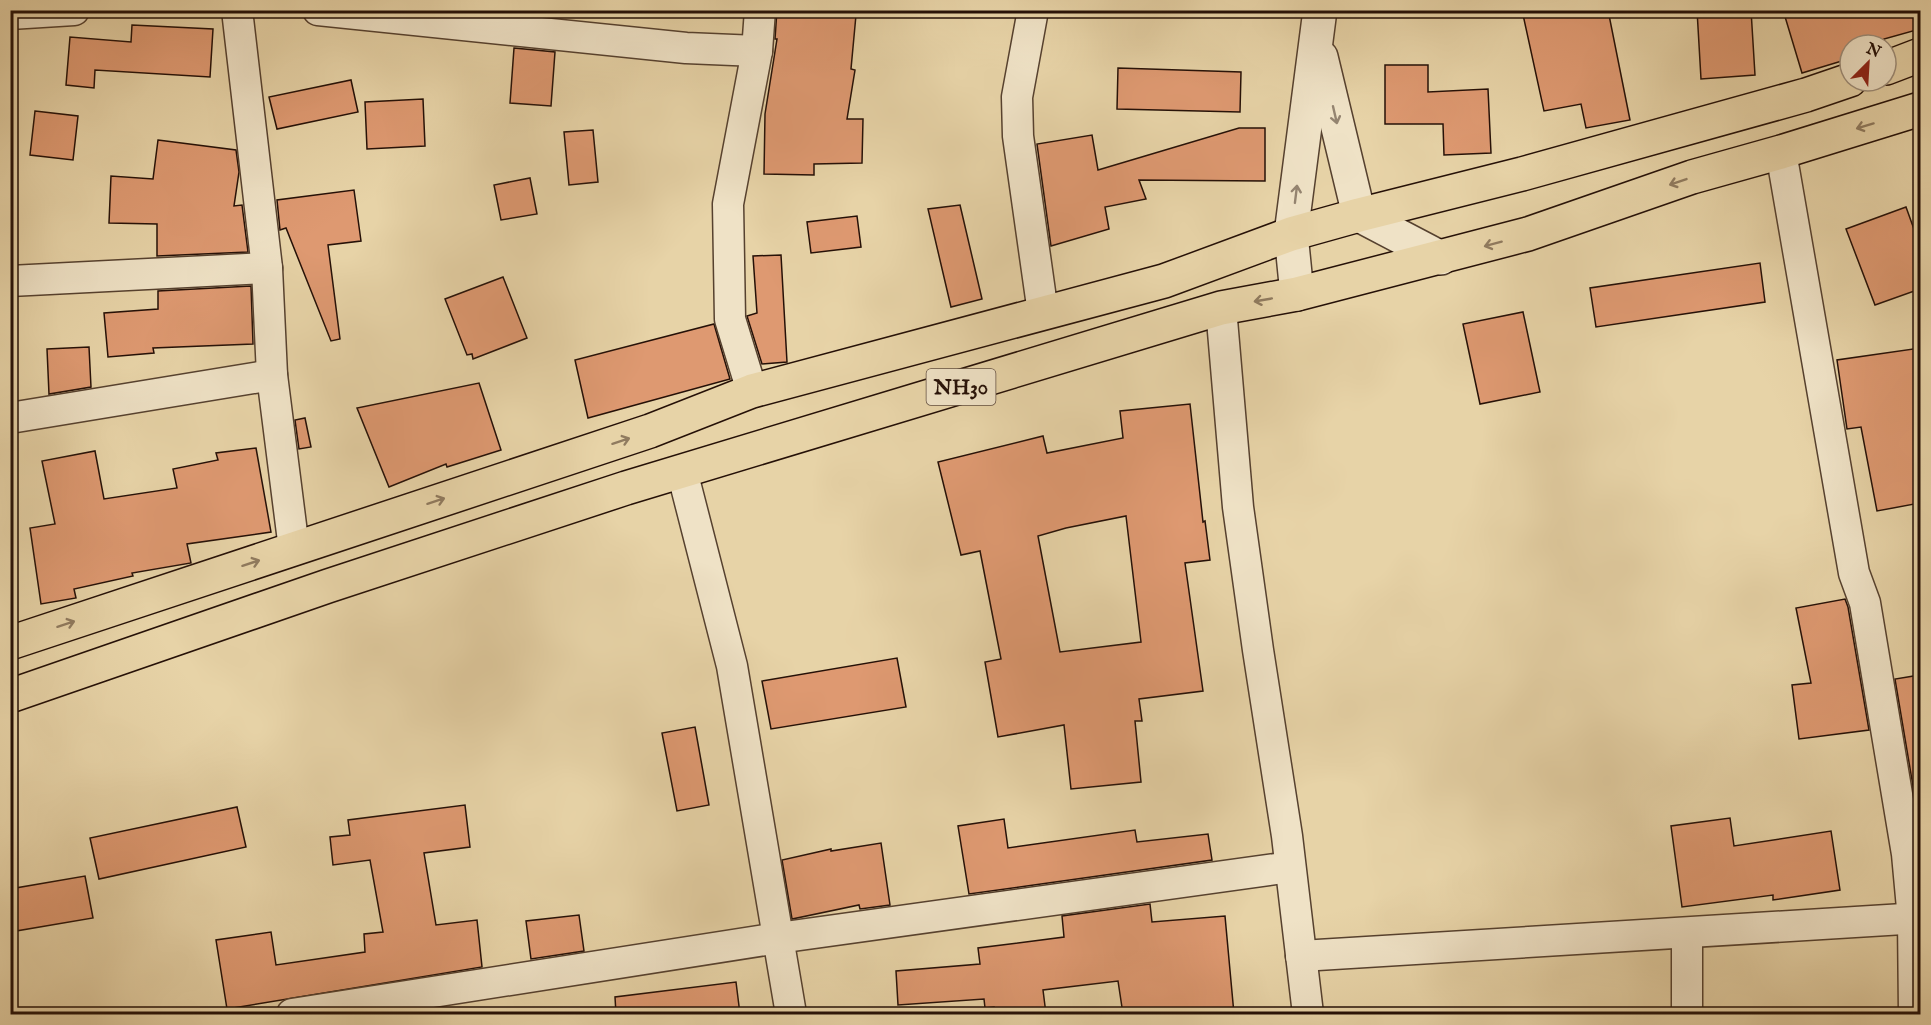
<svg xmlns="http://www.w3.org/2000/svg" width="1931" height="1025" font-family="'IM FELL English',serif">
  <rect width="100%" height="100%" fill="#e7d3a7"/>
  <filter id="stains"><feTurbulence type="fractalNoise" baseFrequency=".00333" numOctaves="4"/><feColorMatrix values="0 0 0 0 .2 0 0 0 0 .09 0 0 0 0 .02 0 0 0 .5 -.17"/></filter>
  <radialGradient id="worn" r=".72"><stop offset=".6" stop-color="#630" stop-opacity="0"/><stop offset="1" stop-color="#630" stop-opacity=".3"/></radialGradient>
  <g fill="#de9971" stroke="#251007" stroke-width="1.5" fill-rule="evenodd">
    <path d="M 517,10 L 558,10 L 558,17 L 516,13 Z"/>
    <path d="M 777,10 L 809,10 L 856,15 L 851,69 L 855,70 L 847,119 L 863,119 L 862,163 L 814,164 L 814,175 L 764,174 L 765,114 L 777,39 L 775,39 Z"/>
    <path d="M 1522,10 L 1608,10 L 1630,120 L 1586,128 L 1581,104 L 1544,111 Z"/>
    <path d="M 1697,10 L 1751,10 L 1755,75 L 1701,79 Z"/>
    <path d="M 1783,10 L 1920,10 L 1920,29 L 1884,39 L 1885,45 L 1850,45 L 1850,62 L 1845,62 L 1845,60 L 1802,73 Z"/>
    <path d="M 132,25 L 213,29 L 210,77 L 95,70 L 94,88 L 66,85 L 70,37 L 131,42 Z"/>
    <path d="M 514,48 L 555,52 L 551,106 L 510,103 Z"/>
    <path d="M 1385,65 L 1428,65 L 1428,92 L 1488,89 L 1491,153 L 1444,155 L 1443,124 L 1385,124 Z"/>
    <path d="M 1118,68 L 1241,72 L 1240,112 L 1117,109 Z"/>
    <path d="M 351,80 L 358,112 L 277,129 L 269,97 Z"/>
    <path d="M 423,99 L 425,146 L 367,149 L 365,102 Z"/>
    <path d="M 35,111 L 78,116 L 73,160 L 30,155 Z"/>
    <path d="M 1239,128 L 1265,128 L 1265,181 L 1139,180 L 1146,199 L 1105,207 L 1109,229 L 1051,246 L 1037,144 L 1092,135 L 1098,170 Z"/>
    <path d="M 593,130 L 598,182 L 569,185 L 564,132 Z"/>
    <path d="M 158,140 L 236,150 L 239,172 L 234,206 L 242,205 L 248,252 L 157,256 L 157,224 L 109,223 L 111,176 L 153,179 Z"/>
    <path d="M 530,178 L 537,214 L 501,220 L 494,185 Z"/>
    <path d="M 354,190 L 361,241 L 328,245 L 340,339 L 331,341 L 286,228 L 280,230 L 277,200 Z"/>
    <path d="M 960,205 L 982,299 L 951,307 L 928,209 Z"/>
    <path d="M 1906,207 L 1920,246 L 1920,289 L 1875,305 L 1846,229 Z"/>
    <path d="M 857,216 L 861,247 L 811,253 L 807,222 Z"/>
    <path d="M 781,255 L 787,362 L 762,364 L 747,316 L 757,313 L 753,256 Z"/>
    <path d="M 1760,263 L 1765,302 L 1596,327 L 1590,288 Z"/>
    <path d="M 503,277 L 527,338 L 473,359 L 472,354 L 467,355 L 445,299 Z"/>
    <path d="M 251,286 L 253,344 L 153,348 L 154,353 L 108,357 L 104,313 L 158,309 L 158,291 Z"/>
    <path d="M 1523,312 L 1540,392 L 1480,404 L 1463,324 Z"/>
    <path d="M 714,324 L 730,379 L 588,418 L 575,360 Z"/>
    <path d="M 89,347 L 91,387 L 49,394 L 47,349 Z"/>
    <path d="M 1920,348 L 1920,503 L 1877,511 L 1861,427 L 1847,429 L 1837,360 Z"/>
    <path d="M 479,383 L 501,450 L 447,467 L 446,464 L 389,487 L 357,408 Z"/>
    <path d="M 1190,404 L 1203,522 L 1205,521 L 1210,560 L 1185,563 L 1203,691 L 1139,699 L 1142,721 L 1135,721 L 1141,782 L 1071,789 L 1064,725 L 998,737 L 985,662 L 1001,659 L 980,551 L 961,555 L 938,462 L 1043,436 L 1047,453 L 1123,438 L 1120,411 ZM 1126,516 L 1141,642 L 1060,652 L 1038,536 L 1066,528 Z"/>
    <path d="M 305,418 L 311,447 L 299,449 L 295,420 Z"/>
    <path d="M 256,448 L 271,532 L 187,544 L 191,563 L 132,573 L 133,576 L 74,589 L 76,598 L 41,604 L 30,528 L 55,524 L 42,461 L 95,451 L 104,499 L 177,488 L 173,469 L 218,460 L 216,453 Z"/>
    <path d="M 1845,599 L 1848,607 L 1869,730 L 1799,739 L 1792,685 L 1811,683 L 1796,608 Z"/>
    <path d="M 897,658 L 906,707 L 771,729 L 762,681 Z"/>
    <path d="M 1920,675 L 1920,791 L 1914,792 L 1895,679 Z"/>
    <path d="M 695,727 L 709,805 L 677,811 L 662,733 Z"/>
    <path d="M 465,805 L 470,847 L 424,853 L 436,925 L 477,920 L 482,967 L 227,1009 L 216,940 L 271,932 L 276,965 L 365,952 L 364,934 L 383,932 L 370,860 L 333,865 L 330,837 L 350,835 L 348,820 Z"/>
    <path d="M 237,807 L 246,847 L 99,879 L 90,838 Z"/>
    <path d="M 1730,818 L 1734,846 L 1831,831 L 1840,890 L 1773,900 L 1773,895 L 1682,907 L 1671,826 Z"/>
    <path d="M 1004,819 L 1008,848 L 1135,830 L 1137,842 L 1208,834 L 1212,860 L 969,894 L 958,826 Z"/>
    <path d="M 881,843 L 890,905 L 860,909 L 859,905 L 792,919 L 782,860 L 831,849 L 831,851 Z"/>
    <path d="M 85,876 L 93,918 L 10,932 L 10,889 Z"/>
    <path d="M 1150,904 L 1152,922 L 1225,916 L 1234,1014 L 1123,1014 L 1118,981 L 1043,990 L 1046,1014 L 995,1014 L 994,1007 L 985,1008 L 984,999 L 898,1005 L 896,971 L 980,964 L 978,948 L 1064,937 L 1062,916 Z"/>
    <path d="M 579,915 L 584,951 L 531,959 L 526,921 Z"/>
    <path d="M 736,982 L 740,1014 L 616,1014 L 615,997 Z"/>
  </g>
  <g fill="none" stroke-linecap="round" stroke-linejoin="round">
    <defs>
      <g id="minor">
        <path d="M 237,10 L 267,268 L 272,375 L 294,549"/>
        <path d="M 318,10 L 686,48 L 757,51"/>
        <path d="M 1033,10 L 1017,97 L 1018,136 L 1043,313"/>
        <path d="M 10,14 L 74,10"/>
        <path d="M 1781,152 L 1854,573 L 1865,603 L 1907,854 L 1913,919 L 1914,1014"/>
        <path d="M 10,281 L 267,268"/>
        <path d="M 1221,308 L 1238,507 L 1258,650 L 1287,836 L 1308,1014"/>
        <path d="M 752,391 L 730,319 L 728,204 L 757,51 L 760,10"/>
        <path d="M 10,418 L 272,375"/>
        <path d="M 682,471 L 732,666 L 791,1014"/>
        <path d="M 1301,956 L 1920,918"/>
        <path d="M 292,1014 L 778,938 L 1290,867"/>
        <path d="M 1687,1014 L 1687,933"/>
      </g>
      <g id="tertiary">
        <path d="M 1321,57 L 1359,215 L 1441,258"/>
        <path d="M 1297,294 L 1291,234 L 1320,10"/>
      </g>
      <g id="trunk">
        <path d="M 1886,68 L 1920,55"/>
        <path d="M 10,643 L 650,431 L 752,391 L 1164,281 L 1291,234 L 1359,215 L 1522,174 L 1806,95 L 1850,80"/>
        <path d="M 10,696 L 328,586 L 626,488 L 1221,308 L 1297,294 L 1528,234 L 1692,177 L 1781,152 L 1920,109"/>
      </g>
    </defs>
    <use href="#minor" stroke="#56412f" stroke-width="33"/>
    <use href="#tertiary" stroke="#56412f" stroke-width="36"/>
    <use href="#trunk" stroke="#251007" stroke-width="36"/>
    <use href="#minor" stroke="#efe2c6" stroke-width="30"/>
    <use href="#tertiary" stroke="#efe2c6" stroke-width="33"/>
    <use href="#trunk" stroke="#e7d3a7" stroke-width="33"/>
  </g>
  <defs><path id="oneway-shaft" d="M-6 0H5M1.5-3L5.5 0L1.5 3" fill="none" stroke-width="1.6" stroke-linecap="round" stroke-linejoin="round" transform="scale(1.5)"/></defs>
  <g stroke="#948470">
    <use href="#oneway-shaft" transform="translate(1335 115) rotate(77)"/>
    <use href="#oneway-shaft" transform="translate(1296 194) rotate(-83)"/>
  </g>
  <g stroke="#907b5f">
    <use href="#oneway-shaft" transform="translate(1865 126) rotate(163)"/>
    <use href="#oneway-shaft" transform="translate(1678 182) rotate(161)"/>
    <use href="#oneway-shaft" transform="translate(1493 244) rotate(165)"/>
    <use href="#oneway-shaft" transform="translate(1263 300) rotate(170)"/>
    <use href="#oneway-shaft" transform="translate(621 441) rotate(-18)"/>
    <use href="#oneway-shaft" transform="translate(436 501) rotate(-18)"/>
    <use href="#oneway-shaft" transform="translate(251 563) rotate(-18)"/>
    <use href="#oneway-shaft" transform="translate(66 624) rotate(-18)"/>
  </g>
  <g text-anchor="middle" stroke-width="5" stroke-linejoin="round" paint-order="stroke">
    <rect fill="#efe2c6" stroke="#624f40" stroke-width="1.5" x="926.5" y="369" width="69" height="36" rx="4.5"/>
    <g font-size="21" font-weight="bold" fill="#251007">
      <text x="961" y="394">NH30</text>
    </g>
  </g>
  <rect width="1931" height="1025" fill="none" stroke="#e7d3a7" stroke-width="36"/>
  <rect x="12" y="12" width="1907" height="1001" fill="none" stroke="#251007" stroke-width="3"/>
  <rect x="18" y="18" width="1895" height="989" fill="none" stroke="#251007" stroke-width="1.5"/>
  <g transform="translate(1868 63) rotate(24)"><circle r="28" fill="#efe2c6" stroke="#9e8e7a" stroke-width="1.5"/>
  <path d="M0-4.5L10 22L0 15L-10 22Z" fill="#8f2418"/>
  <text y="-9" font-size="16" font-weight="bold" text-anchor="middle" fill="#251007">N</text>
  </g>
  <rect width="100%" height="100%" filter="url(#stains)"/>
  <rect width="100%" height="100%" fill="url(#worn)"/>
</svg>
